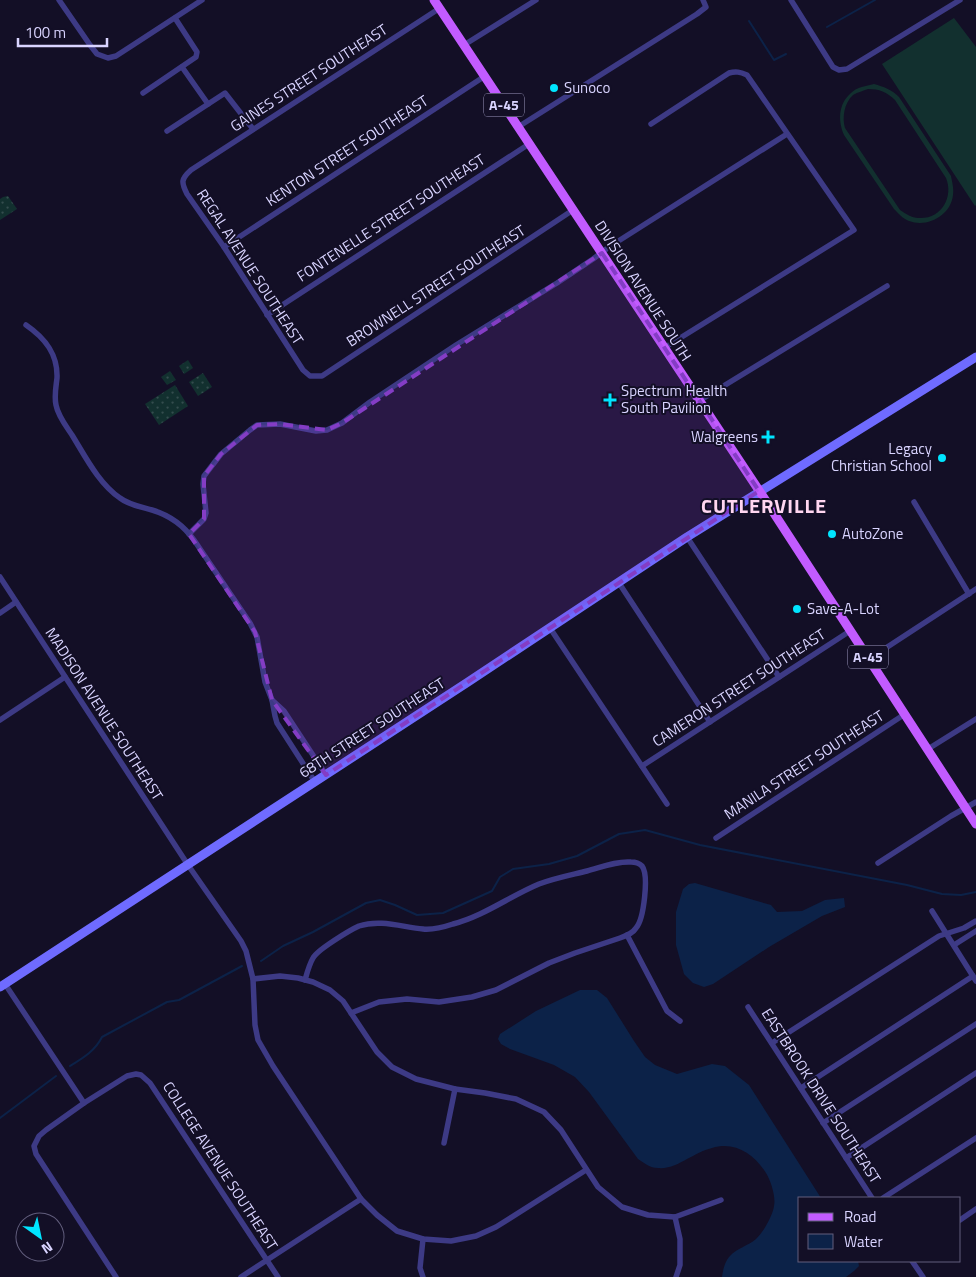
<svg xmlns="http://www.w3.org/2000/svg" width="976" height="1277" font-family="'Titillium Web',sans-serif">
  <defs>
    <pattern id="grass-dots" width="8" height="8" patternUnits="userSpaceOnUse" patternTransform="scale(1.25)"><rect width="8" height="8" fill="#12302f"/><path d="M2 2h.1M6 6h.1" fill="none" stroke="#344d4e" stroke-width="1.8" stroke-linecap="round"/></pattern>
  </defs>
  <rect width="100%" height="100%" fill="#130f26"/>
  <g fill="url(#grass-dots)">
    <path d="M 8,196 L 17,209 L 0,220 L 0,199 L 3,197 Z"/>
    <path d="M 188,360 L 193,368 L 184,374 L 179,366 Z"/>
    <path d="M 170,371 L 176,380 L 167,385 L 161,377 Z"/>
    <path d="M 203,373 L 212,387 L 198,396 L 189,382 Z"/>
    <path d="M 175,385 L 188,406 L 159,425 L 145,404 Z"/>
  </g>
  <g fill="#12302f" fill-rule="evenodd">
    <path d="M 954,18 L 976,47 L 976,205 L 975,206 L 882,64 Z"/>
    <path d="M 874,84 C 884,87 891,89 899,97 L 951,176 C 952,182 954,188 953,195 C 951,215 928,228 909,221 C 903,219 898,213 894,209 L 844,135 C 838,121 838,104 851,93 C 857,87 866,86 874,84 ZM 868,89 C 879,89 887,92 895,100 L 946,178 C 954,197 941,220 918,218 C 912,218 906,214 900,210 L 845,128 C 842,118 844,103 853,95 C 858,92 863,91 868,89 Z"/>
  </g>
  <g fill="#0c2248">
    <path d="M 695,883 L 771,905 L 777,912 L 802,911 L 825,900 L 844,898 L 845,907 L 822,916 L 769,947 L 713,984 L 704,987 L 693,983 L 684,974 L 676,945 L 676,912 L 683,889 L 689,884 Z"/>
    <path d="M 580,990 L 597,990 L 607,998 L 634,1041 L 645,1057 L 655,1065 L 677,1074 L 712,1064 L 725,1066 L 749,1085 L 821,1198 L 800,1198 L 800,1261 L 858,1261 L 859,1266 L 854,1271 L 846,1277 L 722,1277 C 723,1270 725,1261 730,1256 C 737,1248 748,1246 756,1239 C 763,1233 773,1215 774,1206 C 776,1197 771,1181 766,1173 C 754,1154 735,1141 712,1148 C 703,1150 695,1155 687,1159 C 678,1164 669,1169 658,1168 C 650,1168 644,1163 638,1159 L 589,1092 L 575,1077 L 554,1065 L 510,1049 L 501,1044 L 498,1039 L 500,1034 L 536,1011 Z"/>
  </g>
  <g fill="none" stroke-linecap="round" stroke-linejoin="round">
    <g stroke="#0c2248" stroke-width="2">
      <path d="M 749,21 L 774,60 L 786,54"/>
      <path d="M 827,27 L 875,0"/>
      <path d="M 261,961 L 283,946 L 313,932 L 366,903 L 380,900 L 395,905 L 417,915 L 443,913 L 492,891 L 500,877 L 513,869 L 549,864 L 577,856 L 619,834 L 645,830 L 700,845 L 907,885 L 942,894 L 961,895 L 976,892"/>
      <path d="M 70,1066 C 83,1058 95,1051 102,1037 L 167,1002 L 179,1000 L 242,966"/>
      <path d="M 0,1118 L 56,1076"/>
    </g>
    <g stroke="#3d3a85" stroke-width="5.5">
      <path d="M 59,0 L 90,45 L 97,54 L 108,58 L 116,56 L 133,45 L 202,0"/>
      <path d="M 791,0 L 833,67 L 839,70 L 847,69 L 960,0"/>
      <path d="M 440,8 L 191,170 C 181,179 181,182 187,194 L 224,247 L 303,370 L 310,376 L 322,376 L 573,210"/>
      <path d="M 464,45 L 536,0"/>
      <path d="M 182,67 L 208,104"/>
      <path d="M 143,93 L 196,57 L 197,52 L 175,18"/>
      <path d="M 651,124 L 729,73 C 736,71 740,72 747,75 L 854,230 L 664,348"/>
      <path d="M 518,127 L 697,14 L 706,7 L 703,0"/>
      <path d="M 167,131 L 225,93 L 253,129"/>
      <path d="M 224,247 L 485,76"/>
      <path d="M 267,315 L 529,144"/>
      <path d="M 26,325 C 45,338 58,354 57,378 C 56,387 54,396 56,405 C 58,416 66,426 72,435 C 85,456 99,484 120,498 C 129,505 141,507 152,510 C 169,515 184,526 194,540 L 250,623 L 257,637 L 265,682 L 272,700 L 275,716 L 277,723 L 315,782"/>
      <path d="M 699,401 L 887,286"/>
      <path d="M 914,502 L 969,594"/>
      <path d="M 189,534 L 204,519 L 206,513 L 203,484 L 204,476 L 221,454 L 250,430 L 257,425 L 280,424 L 316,431 L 327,430 L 342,423 L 370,402 L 456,345 L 557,283 L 593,259 L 609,247 L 787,134"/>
      <path d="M 687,537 L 779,677"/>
      <path d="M 0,577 L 188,865 L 241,941 L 246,951 L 253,979 L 255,1025 L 258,1040 L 273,1066 L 361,1199 L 377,1215 L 397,1231 L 423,1239 L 451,1241 L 476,1236 L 496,1227 L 586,1170"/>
      <path d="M 619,583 L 710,722"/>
      <path d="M 0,613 L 16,602"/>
      <path d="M 550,628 L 667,804"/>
      <path d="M 869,659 L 976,589"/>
      <path d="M 272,700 L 284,711 L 326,775"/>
      <path d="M 0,720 L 65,677"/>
      <path d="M 928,749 L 976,719"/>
      <path d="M 642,766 L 850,631"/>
      <path d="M 716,838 L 905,714"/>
      <path d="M 878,863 L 951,816 L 976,802"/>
      <path d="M 932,911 L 976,981"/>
      <path d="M 627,935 L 667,1011 L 680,1021"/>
      <path d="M 954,945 L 976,931"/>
      <path d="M 253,979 L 280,976 L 298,978 L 313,982 L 330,990 L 343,1001 L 377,1052 L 392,1067 L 416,1079 L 455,1089 L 485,1093 L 516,1099 L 544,1112 L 561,1130 L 598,1187 L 622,1207 L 648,1215 L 675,1217 L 721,1200"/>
      <path d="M 305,980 C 307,973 309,965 313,958 C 317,950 350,930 359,926 C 380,919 402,927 423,929 C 433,930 444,927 453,924 C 484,916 510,896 539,884 C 555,878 571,875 587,871 C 602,867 616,861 631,862 C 635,862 639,863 642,866 C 649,875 644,919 636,928 C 633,933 626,936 620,938 L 575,953 L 549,963 L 496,990 L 472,997 L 439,1002 L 407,999 L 379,1002 L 351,1013"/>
      <path d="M 5,984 L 84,1103"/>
      <path d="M 748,1007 L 872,1198"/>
      <path d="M 772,1043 L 939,936 L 964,928 L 976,921"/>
      <path d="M 801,1088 L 973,976"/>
      <path d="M 823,1123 L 976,1024"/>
      <path d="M 444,1143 L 455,1089"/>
      <path d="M 846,1158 L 976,1073"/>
      <path d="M 883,1198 L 976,1138"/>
      <path d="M 675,1217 L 680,1239 L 680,1265 L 676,1277"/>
      <path d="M 960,1220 L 976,1209"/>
      <path d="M 912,1261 L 923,1277"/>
      <path d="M 116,1277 L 36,1154 L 34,1146 L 39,1136 L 46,1130 L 84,1103 L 127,1076 L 136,1074 L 141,1075 L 150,1083 L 278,1277"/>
      <path d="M 241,1277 L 361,1199"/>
      <path d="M 423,1277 L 420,1268 L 423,1239"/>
    </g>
    <path stroke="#6f6bff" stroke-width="9" d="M 0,987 L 468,682 L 687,537 L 976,357"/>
    <path stroke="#c25bff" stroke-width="9" d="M 434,0 L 766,501 L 976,824"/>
  </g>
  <path fill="#843dc5" fill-opacity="0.2" stroke="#843dc5" stroke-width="4" stroke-dasharray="10 6" stroke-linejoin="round" d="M 602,253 L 759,491 L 326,775 L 272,700 L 255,632 L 189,534 L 204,519 L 204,476 L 221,454 L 257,425 L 280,424 L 327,430 L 342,423 Z"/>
  <g fill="#00e5ff" stroke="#130f26" stroke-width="2">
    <circle cx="554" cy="88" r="5"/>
    <path d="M607.5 392.5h5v5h5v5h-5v5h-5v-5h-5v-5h5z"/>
    <path d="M765.5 429.5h5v5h5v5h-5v5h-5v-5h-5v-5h5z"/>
    <circle cx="942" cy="458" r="5"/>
    <circle cx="832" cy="534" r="5"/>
    <circle cx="797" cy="609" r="5"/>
  </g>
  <g text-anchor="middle" stroke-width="4" stroke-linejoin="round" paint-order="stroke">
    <g fill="#130f26" stroke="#9e99be" stroke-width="1">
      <rect x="484" y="93.5" width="40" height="23" rx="4"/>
      <rect x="848" y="645.5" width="40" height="23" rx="4"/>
    </g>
    <g font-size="14" font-weight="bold" fill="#d9d4ff">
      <text x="504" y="110">A-45</text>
      <text x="868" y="662">A-45</text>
    </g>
    <g font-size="15" fill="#d9d4ff" stroke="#130f26">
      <text transform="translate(309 78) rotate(-33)" y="5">GAINES STREET SOUTHEAST</text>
      <text transform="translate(347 151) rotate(-33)" y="5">KENTON STREET SOUTHEAST</text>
      <text transform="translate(391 218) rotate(-33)" y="5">FONTENELLE STREET SOUTHEAST</text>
      <text transform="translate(250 267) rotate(57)" y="5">REGAL AVENUE SOUTHEAST</text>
      <text transform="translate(436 286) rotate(-33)" y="5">BROWNELL STREET SOUTHEAST</text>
      <text transform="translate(643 291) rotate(57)" y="5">DIVISION AVENUE SOUTH</text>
      <text transform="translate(739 688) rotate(-33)" y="5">CAMERON STREET SOUTHEAST</text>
      <text transform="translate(104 714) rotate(57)" y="5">MADISON AVENUE SOUTHEAST</text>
      <text transform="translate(372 728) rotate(-33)" y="5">68TH STREET SOUTHEAST</text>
      <text transform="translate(804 765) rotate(-33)" y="5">MANILA STREET SOUTHEAST</text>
      <text transform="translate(821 1096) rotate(57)" y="5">EASTBROOK DRIVE SOUTHEAST</text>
      <text transform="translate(220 1166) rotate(57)" y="5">COLLEGE AVENUE SOUTHEAST</text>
    </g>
    <g font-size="15" fill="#d9d4ff" stroke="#130f26" text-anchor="start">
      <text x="564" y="93">Sunoco</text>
      <text x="621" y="396">Spectrum Health<tspan x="621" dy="17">South Pavilion</tspan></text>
      <text x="758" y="442" text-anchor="end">Walgreens</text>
      <text x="932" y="454" text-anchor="end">Legacy<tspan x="932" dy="17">Christian School</tspan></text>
      <text x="842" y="539">AutoZone</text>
      <text x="807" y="614">Save-A-Lot</text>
    </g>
    <g font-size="20" font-weight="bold" letter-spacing="1" fill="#ffd6f0" stroke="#130f26">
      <text x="764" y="513">CUTLERVILLE</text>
    </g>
  </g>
  <rect x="798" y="1197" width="162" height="65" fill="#130f26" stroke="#625e7d"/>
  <rect x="808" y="1213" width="25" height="8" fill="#c25bff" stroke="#625e7d"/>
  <text x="844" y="1222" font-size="15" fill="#d9d4ff">Road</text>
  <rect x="808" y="1234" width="25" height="15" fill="#0c2248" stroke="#625e7d"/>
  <text x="844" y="1247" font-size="15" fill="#d9d4ff">Water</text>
  <g transform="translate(40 1237) rotate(147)"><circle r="24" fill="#130f26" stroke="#625e7d"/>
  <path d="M0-4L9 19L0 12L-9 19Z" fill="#00e5ff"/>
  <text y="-8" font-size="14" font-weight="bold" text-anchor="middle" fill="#d9d4ff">N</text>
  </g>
  <path d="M18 38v8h89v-8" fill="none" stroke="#d9d4ff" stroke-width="2.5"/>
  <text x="25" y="38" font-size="15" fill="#d9d4ff" stroke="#130f26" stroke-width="4" paint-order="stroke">100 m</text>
</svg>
